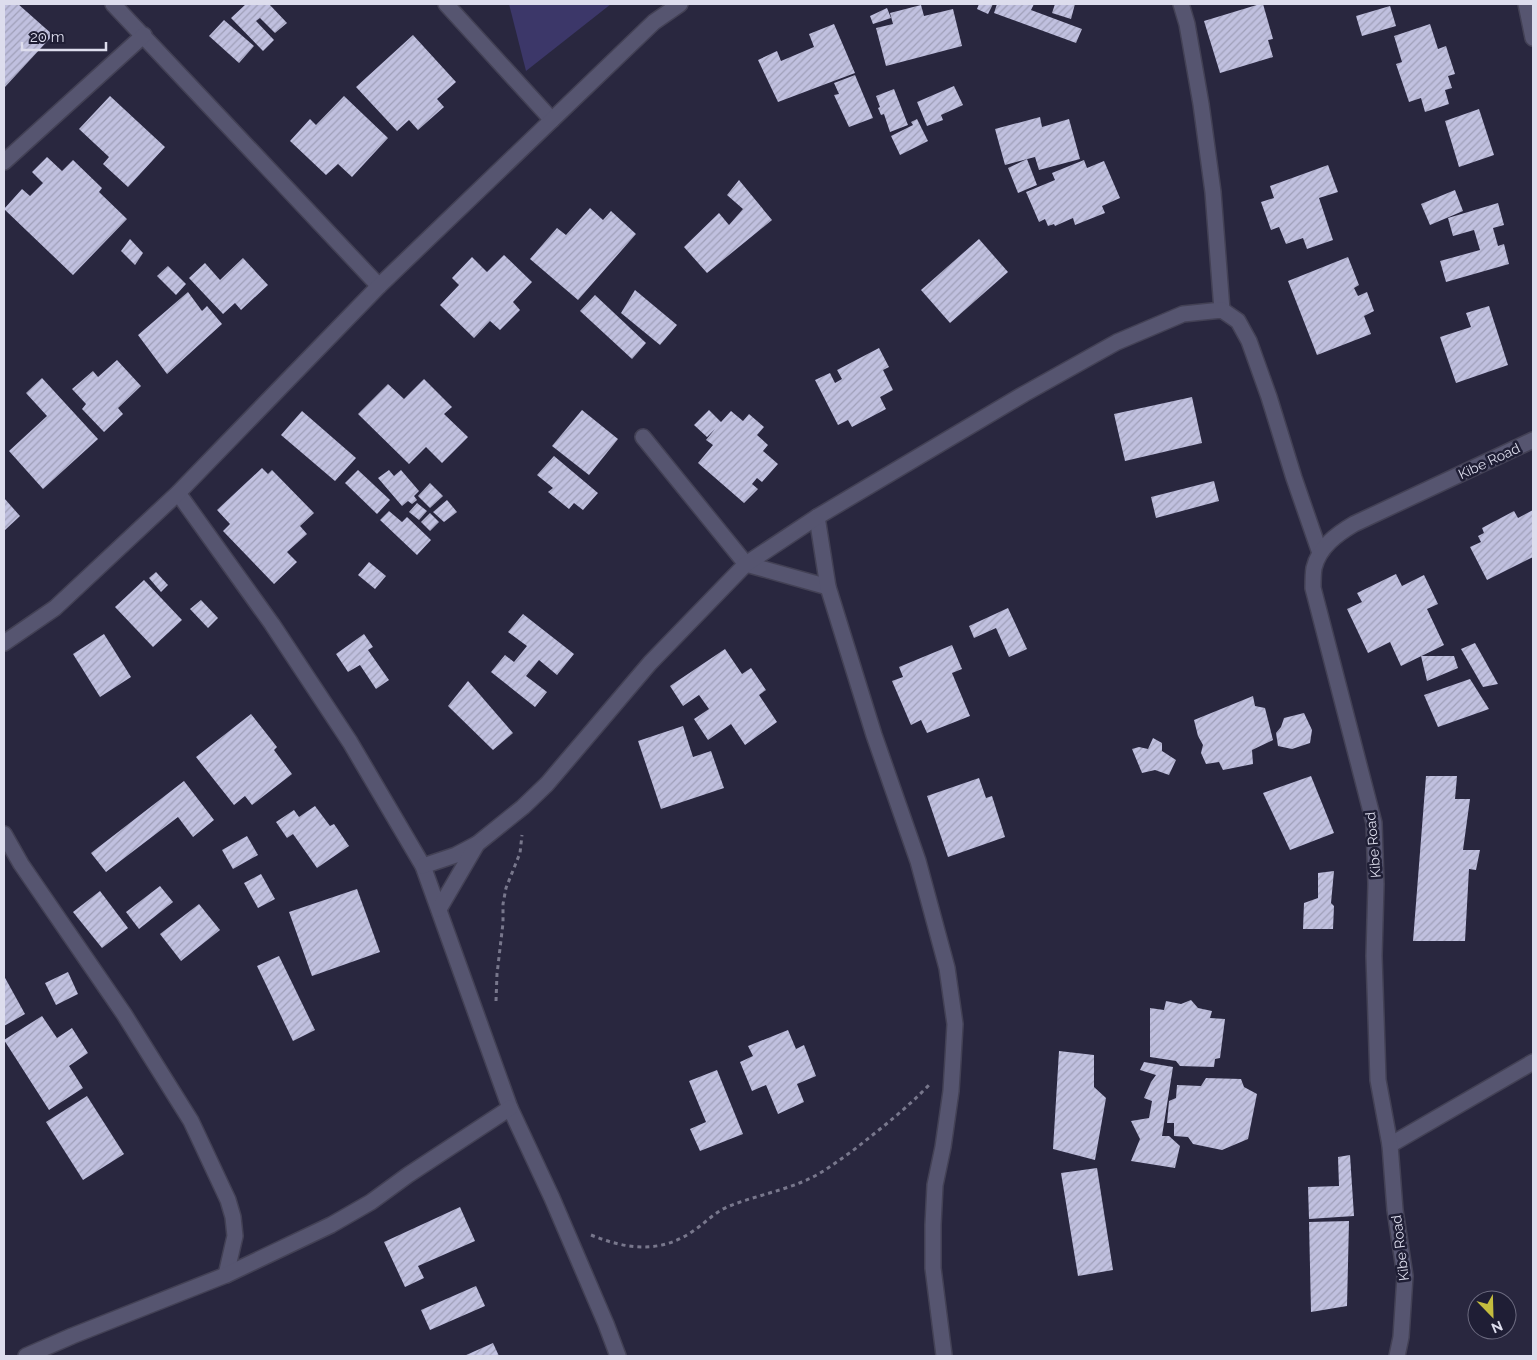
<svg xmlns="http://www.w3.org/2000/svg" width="1537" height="1360" font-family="Raleway,sans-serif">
  <defs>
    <pattern id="building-hatch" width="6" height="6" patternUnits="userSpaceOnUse" patternTransform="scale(1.25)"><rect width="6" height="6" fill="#c0c0df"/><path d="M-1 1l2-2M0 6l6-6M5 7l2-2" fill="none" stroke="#a0a0b9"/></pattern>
  </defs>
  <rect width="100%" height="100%" fill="#29273f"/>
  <path fill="#3c3769" d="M 509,4 L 611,4 L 526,71 Z"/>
  <g fill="url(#building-hatch)">
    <path d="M 4,4 L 18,4 L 53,35 L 4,88 Z"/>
    <path d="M 246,4 L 269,4 L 287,23 L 275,33 L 260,18 L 256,21 L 274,40 L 263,51 L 231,18 Z"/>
    <path d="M 979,4 L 993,4 L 988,14 L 977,9 Z"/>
    <path d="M 997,4 L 1034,4 L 1031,10 L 1082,29 L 1076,43 L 994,13 Z"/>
    <path d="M 1055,4 L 1075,4 L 1071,19 L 1052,13 Z"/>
    <path d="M 1260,4 L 1263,4 L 1273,39 L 1268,40 L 1273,57 L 1220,73 L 1204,21 Z"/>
    <path d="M 921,5 L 924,16 L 953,9 L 962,46 L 886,66 L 876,28 L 893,24 L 890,13 Z"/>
    <path d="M 1390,6 L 1396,26 L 1362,36 L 1356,16 Z"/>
    <path d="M 887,8 L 891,18 L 873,24 L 870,16 Z"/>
    <path d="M 224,20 L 254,46 L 239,63 L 209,36 Z"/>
    <path d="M 834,24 L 855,73 L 778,102 L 758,60 L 777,51 L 781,61 L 814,47 L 809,34 Z"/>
    <path d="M 1430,24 L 1438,49 L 1446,46 L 1455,74 L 1448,76 L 1452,88 L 1445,90 L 1449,104 L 1425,112 L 1421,98 L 1409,102 L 1396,64 L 1402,62 L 1394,36 Z"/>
    <path d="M 413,35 L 456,82 L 437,99 L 444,107 L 418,130 L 409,120 L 397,131 L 356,87 Z"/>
    <path d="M 855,75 L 873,118 L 849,127 L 834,95 L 839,94 L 834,83 Z"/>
    <path d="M 954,86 L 963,105 L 941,115 L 943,120 L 927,126 L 917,102 Z"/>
    <path d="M 894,89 L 908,125 L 890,132 L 884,114 L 881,115 L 878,108 L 880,107 L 876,96 Z"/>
    <path d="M 110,96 L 165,147 L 128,187 L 103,164 L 109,157 L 79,129 Z"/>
    <path d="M 344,96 L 388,138 L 352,177 L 338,164 L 326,175 L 290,141 L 310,119 L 316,125 Z"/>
    <path d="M 1479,109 L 1494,155 L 1459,167 L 1445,121 Z"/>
    <path d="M 1040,117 L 1042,127 L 1069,119 L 1080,159 L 1039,170 L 1035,157 L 1005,165 L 995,129 Z"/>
    <path d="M 917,119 L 928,141 L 900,155 L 891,136 L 913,125 L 911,122 Z"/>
    <path d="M 47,157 L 62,171 L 73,160 L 102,188 L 99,192 L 127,219 L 73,275 L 4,209 L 22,189 L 30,196 L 43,183 L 32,172 Z"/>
    <path d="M 1027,159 L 1037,185 L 1018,193 L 1008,168 Z"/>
    <path d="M 1084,160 L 1087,168 L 1104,161 L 1120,198 L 1102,206 L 1105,213 L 1075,225 L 1073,218 L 1055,226 L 1054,224 L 1048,226 L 1045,219 L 1039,222 L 1026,192 L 1055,180 L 1052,173 Z"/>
    <path d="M 1328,165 L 1338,192 L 1319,198 L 1333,240 L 1307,249 L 1303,238 L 1286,244 L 1279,227 L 1271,230 L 1261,202 L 1274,198 L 1270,186 Z"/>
    <path d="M 739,180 L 772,220 L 707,273 L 684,247 L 719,213 L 729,225 L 743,209 L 727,195 Z"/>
    <path d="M 1455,190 L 1463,211 L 1430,225 L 1421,204 Z"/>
    <path d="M 1498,203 L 1504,225 L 1493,228 L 1498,246 L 1504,244 L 1509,264 L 1446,282 L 1440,261 L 1480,250 L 1474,230 L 1453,236 L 1448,218 Z"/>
    <path d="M 590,208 L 603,220 L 611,211 L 636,234 L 578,300 L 530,259 L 557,228 L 566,235 Z"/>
    <path d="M 130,239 L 143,253 L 135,265 L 121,251 Z"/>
    <path d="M 979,239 L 1008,272 L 950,323 L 921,290 Z"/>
    <path d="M 504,255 L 532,282 L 513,302 L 520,310 L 500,330 L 490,321 L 474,338 L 440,305 L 459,285 L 452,278 L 472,257 L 487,272 Z"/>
    <path d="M 1348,257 L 1359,285 L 1354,288 L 1358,296 L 1367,292 L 1374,311 L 1364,316 L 1371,334 L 1317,355 L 1288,281 Z"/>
    <path d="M 243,258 L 268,285 L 241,310 L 235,303 L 223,314 L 189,278 L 205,263 L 220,280 Z"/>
    <path d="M 168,266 L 186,284 L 176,295 L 157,276 Z"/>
    <path d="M 635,290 L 677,325 L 660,345 L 621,313 Z"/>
    <path d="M 188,292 L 202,311 L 207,306 L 222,324 L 167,374 L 138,335 Z"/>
    <path d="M 595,295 L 646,343 L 632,359 L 580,311 Z"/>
    <path d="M 1489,306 L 1508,365 L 1456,383 L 1440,337 L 1471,327 L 1466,313 Z"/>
    <path d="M 879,348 L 889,367 L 883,370 L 893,390 L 880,397 L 886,409 L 852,427 L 848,420 L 838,425 L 815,380 L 830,373 L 835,383 L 842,379 L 837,370 Z"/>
    <path d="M 117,360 L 141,386 L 118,408 L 123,414 L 104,432 L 82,409 L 86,404 L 72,389 L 93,371 L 98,377 Z"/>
    <path d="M 42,378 L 98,439 L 43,489 L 9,451 L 47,416 L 26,393 Z"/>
    <path d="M 424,379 L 452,407 L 444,414 L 468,437 L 442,463 L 426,447 L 409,464 L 358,414 L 388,384 L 404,399 Z"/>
    <path d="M 1192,397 L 1202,443 L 1125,461 L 1114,414 Z"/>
    <path d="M 582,410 L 618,439 L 589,475 L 552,446 Z"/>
    <path d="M 709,410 L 721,422 L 731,411 L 743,421 L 749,414 L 764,427 L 757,435 L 768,445 L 763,451 L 778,464 L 762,482 L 757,478 L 752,484 L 758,489 L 744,503 L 698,463 L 713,445 L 706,440 L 715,429 L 707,437 L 694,425 Z"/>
    <path d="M 302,411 L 356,458 L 335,481 L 281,435 Z"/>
    <path d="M 554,456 L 598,493 L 583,510 L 574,503 L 569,509 L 548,492 L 553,488 L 537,475 Z"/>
    <path d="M 262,468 L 268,474 L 272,470 L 314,513 L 300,526 L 307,534 L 287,552 L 297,562 L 274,584 L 223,531 L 230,524 L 217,510 Z"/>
    <path d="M 358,470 L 390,500 L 377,514 L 345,483 Z"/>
    <path d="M 389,470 L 394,476 L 401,470 L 419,491 L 414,496 L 417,500 L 412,504 L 408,501 L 402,506 L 378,478 Z"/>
    <path d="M 1214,481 L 1219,501 L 1156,518 L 1151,497 Z"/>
    <path d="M 430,483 L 443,496 L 430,508 L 418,496 Z"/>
    <path d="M 4,498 L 20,516 L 4,531 Z"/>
    <path d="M 447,500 L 457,512 L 444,522 L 433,512 Z"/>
    <path d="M 417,503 L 427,511 L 419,520 L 409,512 Z"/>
    <path d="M 1533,510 L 1533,557 L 1487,580 L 1470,547 L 1481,542 L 1478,536 L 1484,533 L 1482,528 L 1514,511 L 1518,518 Z"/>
    <path d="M 389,511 L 402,522 L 407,517 L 431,540 L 417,555 L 380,520 Z"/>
    <path d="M 430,513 L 439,522 L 430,531 L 421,522 Z"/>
    <path d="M 369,562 L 386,576 L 375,589 L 358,575 Z"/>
    <path d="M 156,572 L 168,585 L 161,592 L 149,578 Z"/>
    <path d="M 1396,574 L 1402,586 L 1424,575 L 1438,604 L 1427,609 L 1444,645 L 1401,666 L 1390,642 L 1368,653 L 1347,609 L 1362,602 L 1357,593 Z"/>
    <path d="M 144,580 L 182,620 L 153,647 L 115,607 Z"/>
    <path d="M 201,600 L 218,618 L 208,628 L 190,609 Z"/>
    <path d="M 1008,608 L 1027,649 L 1009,657 L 996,628 L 974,638 L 969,626 Z"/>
    <path d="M 523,614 L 574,654 L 557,675 L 539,660 L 526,676 L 547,692 L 535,707 L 491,672 L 505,655 L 514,662 L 527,646 L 508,632 Z"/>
    <path d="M 104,634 L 131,677 L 100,697 L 73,654 Z"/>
    <path d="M 364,634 L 373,647 L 368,650 L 389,680 L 376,689 L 360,665 L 348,672 L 336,654 Z"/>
    <path d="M 1475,643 L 1498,684 L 1483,687 L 1461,649 Z"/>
    <path d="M 952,645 L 962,669 L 952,673 L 970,716 L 927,733 L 921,720 L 911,725 L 892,681 L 903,677 L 899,667 Z"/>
    <path d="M 725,649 L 742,674 L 751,668 L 766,690 L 759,695 L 777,722 L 745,745 L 731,724 L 708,740 L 694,719 L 709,709 L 699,695 L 683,706 L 670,686 Z"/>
    <path d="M 1421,656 L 1454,656 L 1458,668 L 1427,681 Z"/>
    <path d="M 1470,679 L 1489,709 L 1438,727 L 1424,695 Z"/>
    <path d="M 468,681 L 513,733 L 493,750 L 448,706 Z"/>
    <path d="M 1253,696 L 1255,706 L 1265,708 L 1273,740 L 1252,750 L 1253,764 L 1223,770 L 1219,762 L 1206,764 L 1201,753 L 1203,745 L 1198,736 L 1194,720 Z"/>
    <path d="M 1304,713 L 1312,730 L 1310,743 L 1292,749 L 1278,746 L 1276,733 L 1281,727 L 1284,718 Z"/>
    <path d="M 251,714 L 277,747 L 274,750 L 292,774 L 252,805 L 245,796 L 234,805 L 196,757 Z"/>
    <path d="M 683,726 L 693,757 L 711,751 L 724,788 L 661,809 L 638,741 Z"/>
    <path d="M 1153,738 L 1162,743 L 1162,751 L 1176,760 L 1169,775 L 1155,770 L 1142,773 L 1132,749 L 1139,747 L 1148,749 Z"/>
    <path d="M 1311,776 L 1334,833 L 1290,850 L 1263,793 Z"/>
    <path d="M 1426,776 L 1457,776 L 1455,799 L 1470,799 L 1463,850 L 1480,850 L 1476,870 L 1469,869 L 1465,941 L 1413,941 Z"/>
    <path d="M 979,778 L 986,798 L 992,796 L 1005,837 L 948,857 L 927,796 Z"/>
    <path d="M 184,781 L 214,820 L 193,837 L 178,817 L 106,872 L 91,853 Z"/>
    <path d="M 315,806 L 330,826 L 334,824 L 349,846 L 317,868 L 293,834 L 287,838 L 276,822 L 294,810 L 299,817 Z"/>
    <path d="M 247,836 L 258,855 L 233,869 L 222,850 Z"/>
    <path d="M 1334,871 L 1331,903 L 1334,906 L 1333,929 L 1303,929 L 1304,903 L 1318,898 L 1318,873 Z"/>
    <path d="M 261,874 L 275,899 L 258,908 L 244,883 Z"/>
    <path d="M 160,886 L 173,902 L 139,929 L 126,912 Z"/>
    <path d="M 357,889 L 380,952 L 312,976 L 289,912 Z"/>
    <path d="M 100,891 L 128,928 L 102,948 L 73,912 Z"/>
    <path d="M 199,904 L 220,930 L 181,961 L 160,934 Z"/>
    <path d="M 279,956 L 315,1030 L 293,1041 L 257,966 Z"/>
    <path d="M 68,972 L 78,994 L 56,1005 L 45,983 Z"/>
    <path d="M 4,976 L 25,1014 L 4,1026 Z"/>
    <path d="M 1191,1000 L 1198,1008 L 1212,1011 L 1210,1018 L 1225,1019 L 1220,1058 L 1215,1059 L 1214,1067 L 1180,1066 L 1176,1061 L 1150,1057 L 1150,1008 L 1164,1010 L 1166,1001 L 1181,1004 Z"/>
    <path d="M 42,1016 L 57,1038 L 72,1028 L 88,1053 L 69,1066 L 83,1088 L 49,1110 L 4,1040 Z"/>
    <path d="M 788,1030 L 796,1049 L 804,1045 L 816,1076 L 797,1084 L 804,1102 L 778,1114 L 766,1085 L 752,1091 L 740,1062 L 753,1056 L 748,1046 Z"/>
    <path d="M 1059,1051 L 1094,1055 L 1094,1087 L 1106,1098 L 1095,1160 L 1053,1149 Z"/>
    <path d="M 1144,1062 L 1173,1067 L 1162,1136 L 1169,1136 L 1180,1146 L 1175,1168 L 1131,1161 L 1140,1139 L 1131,1121 L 1149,1118 L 1152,1101 L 1144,1098 L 1151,1082 L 1156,1075 L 1140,1070 Z"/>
    <path d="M 717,1070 L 743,1134 L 700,1151 L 690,1129 L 706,1122 L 689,1081 Z"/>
    <path d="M 1206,1078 L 1241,1079 L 1244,1087 L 1257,1094 L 1248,1139 L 1222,1150 L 1193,1144 L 1188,1137 L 1174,1136 L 1174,1123 L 1167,1123 L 1169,1101 L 1176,1098 L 1177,1085 L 1201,1086 Z"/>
    <path d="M 87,1096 L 124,1154 L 83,1180 L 46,1122 Z"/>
    <path d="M 1350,1155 L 1354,1216 L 1309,1219 L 1308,1187 L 1339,1186 L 1338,1157 Z"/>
    <path d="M 1097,1168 L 1113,1270 L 1078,1276 L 1061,1173 Z"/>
    <path d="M 460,1207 L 475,1241 L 418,1266 L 424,1278 L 405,1287 L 384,1242 Z"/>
    <path d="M 1349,1221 L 1347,1306 L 1311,1312 L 1309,1222 Z"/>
    <path d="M 476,1286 L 485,1306 L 430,1330 L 421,1310 Z"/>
    <path d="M 493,1343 L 499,1356 L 464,1356 Z"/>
  </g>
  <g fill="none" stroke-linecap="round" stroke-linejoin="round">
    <defs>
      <g id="minor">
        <path d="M 113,4 L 379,286"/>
        <path d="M 446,4 L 552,120"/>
        <path d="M 1181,4 L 1187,24 L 1201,104 L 1213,192 L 1222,310"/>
        <path d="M 1526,4 L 1533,38"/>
        <path d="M 4,162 L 144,35"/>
        <path d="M 643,437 L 746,564 L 828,587"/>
        <path d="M 178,493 L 272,624 L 350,742 L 423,866 L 510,1108 L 552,1198 L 606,1324 L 618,1356"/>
        <path d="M 817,517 L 828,587 L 874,735 L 918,861 L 947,968 L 955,1024 L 953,1059 L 951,1091 L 943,1147 L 935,1185 L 933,1225 L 933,1268 L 944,1355"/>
        <path d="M 4,643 L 55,608 L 178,493 L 379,286 L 654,22 L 680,4"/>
        <path d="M 4,834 L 21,864 L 124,1014 L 191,1121 L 228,1200 L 233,1217 L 235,1236 L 226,1275"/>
        <path d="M 423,866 L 456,855 L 477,844 L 523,807 L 547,784 L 650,663 L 746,564 L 817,517 L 1024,394 L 1117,342 L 1183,314 L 1222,310 L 1238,321 L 1249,341 L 1269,397 L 1294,478 L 1320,553"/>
        <path d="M 439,909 L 477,844"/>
        <path d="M 1390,1145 L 1533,1062"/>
        <path d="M 26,1356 L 72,1336 L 226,1275 L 331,1225 L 371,1202 L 408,1175 L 510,1108"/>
        <path d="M 1397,1356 L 1401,1337 L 1405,1276 L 1395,1210 L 1390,1145 L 1378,1080 L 1374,956 L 1376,884 L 1374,823 L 1313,588 C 1313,581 1313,574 1314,568 C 1319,547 1337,534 1354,524 L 1533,440"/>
      </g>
    </defs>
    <use href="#minor" stroke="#434155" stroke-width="18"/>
    <g stroke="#78778c" stroke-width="3" stroke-dasharray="4 4" stroke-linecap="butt">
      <path d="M 496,1001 L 497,974 L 503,923 L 503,904 L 506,888 L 520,853 L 522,835"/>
      <path d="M 591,1235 C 628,1250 662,1254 696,1229 C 706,1222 714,1213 727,1207 C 751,1197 778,1192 802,1182 C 820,1175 835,1163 851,1152 C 879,1130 904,1111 929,1085"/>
    </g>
    <use href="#minor" stroke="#565570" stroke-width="15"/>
  </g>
  <g text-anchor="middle" stroke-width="5" stroke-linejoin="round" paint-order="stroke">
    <g font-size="14" fill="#dddded" stroke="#1f1e35">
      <text transform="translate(1489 461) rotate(-25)" y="5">Kibe Road</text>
      <text transform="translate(1373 845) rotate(-95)" y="5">Kibe Road</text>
      <text transform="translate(1400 1248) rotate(-97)" y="5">Kibe Road</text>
    </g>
  </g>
  <rect width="1537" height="1360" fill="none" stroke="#dddded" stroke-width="10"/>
  <g transform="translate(1492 1315) rotate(157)"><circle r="24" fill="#1f1e35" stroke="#6b6a7f"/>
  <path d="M0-4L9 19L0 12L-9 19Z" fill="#c4bd3e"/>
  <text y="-8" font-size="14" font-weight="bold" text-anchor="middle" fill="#dddded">N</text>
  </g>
  <path d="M22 42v8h84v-8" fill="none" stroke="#dddded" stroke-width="2.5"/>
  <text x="30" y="42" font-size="15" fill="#dddded" stroke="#1f1e35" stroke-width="4" paint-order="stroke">20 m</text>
</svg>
